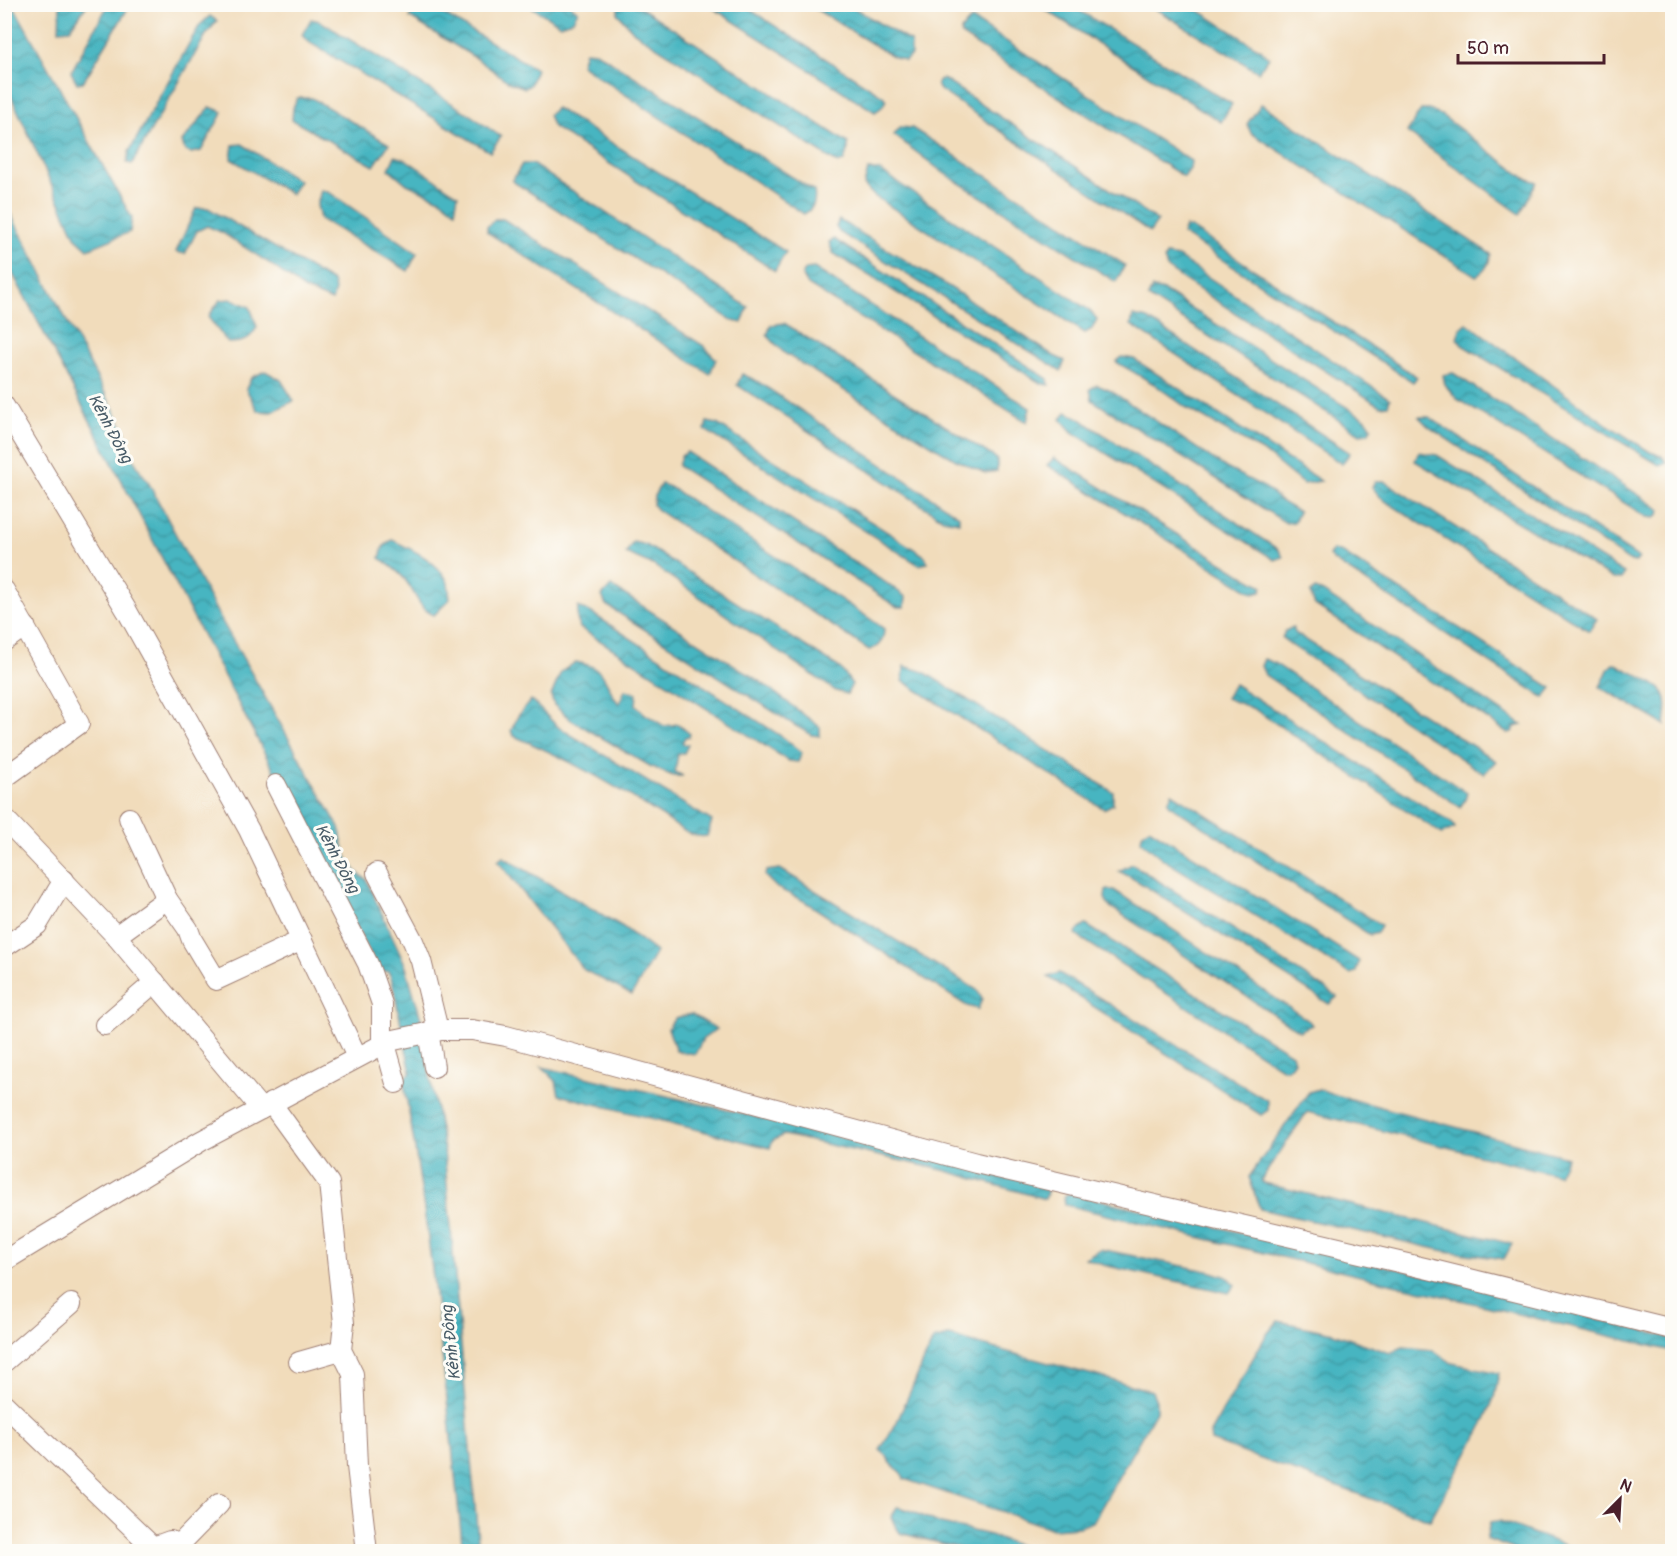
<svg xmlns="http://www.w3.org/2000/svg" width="1677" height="1556" font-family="Pangolin,sans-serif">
  <defs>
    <pattern id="water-waves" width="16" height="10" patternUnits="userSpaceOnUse" patternTransform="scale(1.5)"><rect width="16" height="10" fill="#46b5c1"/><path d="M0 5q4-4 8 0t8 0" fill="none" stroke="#3c939d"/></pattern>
  </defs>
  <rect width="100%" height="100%" fill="#fdfcf7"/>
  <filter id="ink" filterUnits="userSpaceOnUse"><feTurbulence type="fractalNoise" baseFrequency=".0167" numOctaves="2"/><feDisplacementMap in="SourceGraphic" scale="12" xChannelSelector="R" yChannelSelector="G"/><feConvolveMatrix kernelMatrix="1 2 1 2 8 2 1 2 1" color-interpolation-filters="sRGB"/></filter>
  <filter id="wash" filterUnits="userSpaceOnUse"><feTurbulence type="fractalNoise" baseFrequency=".008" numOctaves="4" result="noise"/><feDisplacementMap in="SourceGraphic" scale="24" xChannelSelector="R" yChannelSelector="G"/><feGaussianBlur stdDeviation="1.35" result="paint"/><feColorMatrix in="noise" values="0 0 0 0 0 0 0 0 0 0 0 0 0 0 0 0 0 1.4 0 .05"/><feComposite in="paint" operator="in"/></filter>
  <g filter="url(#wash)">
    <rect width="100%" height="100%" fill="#f1dcbb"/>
    <g fill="url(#water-waves)" stroke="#486a76" stroke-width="1.5">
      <path d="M 60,4 L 87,4 L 87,5 L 70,29 L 59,30 Z"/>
      <path d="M 4,5 L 13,5 L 132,218 L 130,232 L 88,249 L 76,238 L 5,83 Z"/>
      <path d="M 108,5 L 130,5 L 83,82 L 77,83 L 71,72 Z"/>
      <path d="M 413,5 L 428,5 L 536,69 L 530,85 L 525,88 L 509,82 L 474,57 L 410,18 Z"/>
      <path d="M 528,5 L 570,5 L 578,11 L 573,20 L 561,25 Z"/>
      <path d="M 618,5 L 637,5 L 848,143 L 848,149 L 844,161 L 837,163 L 634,32 L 618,14 Z"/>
      <path d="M 708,5 L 743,5 L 883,96 L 886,100 L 882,107 L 875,112 Z"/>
      <path d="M 809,5 L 849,5 L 911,42 L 911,55 L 905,61 L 892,56 Z"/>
      <path d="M 1038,5 L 1070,5 L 1232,104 L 1221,122 Z"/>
      <path d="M 1149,5 L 1190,5 L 1261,50 L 1269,57 L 1258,72 Z"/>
      <path d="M 210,16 L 217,21 L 206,35 L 132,164 L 127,163 L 129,152 L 191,40 L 200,25 Z"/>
      <path d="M 311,19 L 320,21 L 469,114 L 501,137 L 490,152 L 307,41 L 302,35 Z"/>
      <path d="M 972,19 L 1191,161 L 1190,169 L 1184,177 L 961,35 L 961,30 Z"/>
      <path d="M 585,51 L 596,52 L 814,191 C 816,202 814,208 804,214 L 581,65 Z"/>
      <path d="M 943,79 L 1158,221 L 1150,232 L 940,90 L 937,85 L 939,80 Z"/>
      <path d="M 297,98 L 312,98 L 389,144 L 374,166 L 292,120 L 293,108 Z"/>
      <path d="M 1261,104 L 1491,254 C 1489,264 1486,271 1476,276 L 1251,133 L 1247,124 Z"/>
      <path d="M 210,107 L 223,112 L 201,151 L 191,153 L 185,151 L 182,142 Z"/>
      <path d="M 556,108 L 786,252 L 775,271 L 553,127 L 548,115 Z"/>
      <path d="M 1421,110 L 1429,110 L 1441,115 L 1525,178 L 1537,182 L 1520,214 L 1407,132 Z"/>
      <path d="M 900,127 L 912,128 L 1125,265 L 1116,282 L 945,174 L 894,135 Z"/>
      <path d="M 242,144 L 299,181 L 291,194 L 231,159 L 233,145 Z"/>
      <path d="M 395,156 L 405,159 L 458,195 L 455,211 L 440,199 L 407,184 L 389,169 Z"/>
      <path d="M 522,164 L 532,164 L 748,307 L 742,323 L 733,321 L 512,181 Z"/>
      <path d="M 868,170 L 879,170 L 1089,310 L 1097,319 L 1092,329 L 1085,333 L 874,196 L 864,185 Z"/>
      <path d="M 321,190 L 330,193 L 417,253 L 408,271 L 320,219 L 317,205 Z"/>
      <path d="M 4,207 L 11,215 L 125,431 C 127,451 135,464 147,480 L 219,616 L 340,829 C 342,846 349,871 366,879 L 405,964 L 420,1015 L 427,1045 L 428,1066 L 444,1150 L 479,1551 L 463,1551 C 446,1394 432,1235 403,1079 L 411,1073 L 392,980 L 388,971 L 380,973 L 5,259 Z"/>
      <path d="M 196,208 L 208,208 L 333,282 L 335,290 L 332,301 L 304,289 L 269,263 L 223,233 L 207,226 L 197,231 L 185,254 L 176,252 Z"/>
      <path d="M 495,219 L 503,219 L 704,346 L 716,359 L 710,374 L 487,232 L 487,227 Z"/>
      <path d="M 839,220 L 951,288 L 1054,356 L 1065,361 L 1061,371 L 839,232 L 836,227 Z"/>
      <path d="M 1185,227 L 1191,228 L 1417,377 L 1413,382 L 1182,234 Z"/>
      <path d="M 834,239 L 1048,379 L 1049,385 L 1042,384 L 833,253 L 829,242 Z"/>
      <path d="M 1166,255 L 1178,257 L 1390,399 L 1388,405 L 1380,406 L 1184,280 L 1167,268 L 1164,260 Z"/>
      <path d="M 814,268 L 1030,408 L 1027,422 L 808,285 L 802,275 L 806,269 Z"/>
      <path d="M 1152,288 L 1164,291 L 1367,420 L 1372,427 L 1368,433 L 1360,434 L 1148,297 Z"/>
      <path d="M 232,299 L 250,307 L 257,327 C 250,340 243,343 228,343 L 208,317 L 220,300 Z"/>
      <path d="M 1133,316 L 1148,319 L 1350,453 L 1342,464 L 1131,325 Z"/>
      <path d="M 784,323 L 997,459 L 997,471 L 985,473 L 956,460 L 784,353 L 767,335 L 771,325 Z"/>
      <path d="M 1467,323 L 1608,425 L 1650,452 L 1662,456 L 1667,463 L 1659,465 L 1462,345 L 1457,338 L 1460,329 Z"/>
      <path d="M 1122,357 L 1134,359 L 1321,481 L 1303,484 L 1265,453 L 1187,408 L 1154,384 L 1116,362 Z"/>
      <path d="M 265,371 L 281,380 L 294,401 L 271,412 L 258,411 L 246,389 L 251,378 Z"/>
      <path d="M 1453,373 L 1654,505 L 1660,510 L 1659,515 L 1655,518 L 1647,517 L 1457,399 L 1445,385 L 1443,375 Z"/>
      <path d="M 742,374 L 757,381 L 959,516 L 959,522 L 943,519 L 737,385 Z"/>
      <path d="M 1097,385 L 1111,391 L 1228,469 L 1266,488 L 1280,501 L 1299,512 L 1294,522 L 1286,523 L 1092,400 L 1090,389 Z"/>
      <path d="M 1066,412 L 1077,417 L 1279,550 L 1283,557 L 1275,560 L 1072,432 L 1061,419 Z"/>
      <path d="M 1419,417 L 1429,417 L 1639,558 L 1636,562 L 1629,561 L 1429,427 Z"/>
      <path d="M 707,422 L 717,424 L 925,556 L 928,563 L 919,565 L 705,430 Z"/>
      <path d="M 687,452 L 891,586 L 906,597 L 905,607 L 897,607 L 678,466 L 681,456 Z"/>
      <path d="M 1419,452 L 1437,455 L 1624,573 L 1622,579 L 1613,579 L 1415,461 Z"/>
      <path d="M 1054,458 L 1236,571 L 1263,586 L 1261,591 L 1253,593 L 1047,465 Z"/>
      <path d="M 1375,481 L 1384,481 L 1597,619 L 1589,631 L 1382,499 L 1372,487 Z"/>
      <path d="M 661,484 L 670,487 L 869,618 L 884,629 C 884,639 881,647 869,650 L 657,510 L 653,505 L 654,496 Z"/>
      <path d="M 392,540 C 411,549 436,560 447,580 C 449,585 449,593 450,599 L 434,615 C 419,609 416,594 406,581 C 400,572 389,565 380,558 L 383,547 Z"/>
      <path d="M 633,542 L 646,545 L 840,668 L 852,684 L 847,694 L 836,691 L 653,565 L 626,553 Z"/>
      <path d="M 1333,550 L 1343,553 L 1552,688 L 1544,698 L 1334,561 L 1329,556 Z"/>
      <path d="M 611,586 L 761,682 L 820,727 L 820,736 L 812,735 L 796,726 L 606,605 L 602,596 Z"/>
      <path d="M 1315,589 L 1323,592 L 1522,725 L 1515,727 L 1512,732 L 1508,733 L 1315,605 L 1310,594 Z"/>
      <path d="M 578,607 L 590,612 L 784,738 L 802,753 L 798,762 L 789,761 L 580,628 L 577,619 Z"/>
      <path d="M 1293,627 L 1295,633 L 1496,761 L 1484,774 L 1294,647 L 1282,638 L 1285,631 Z"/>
      <path d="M 1264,659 L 1274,663 L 1467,793 L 1465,800 L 1460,807 L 1265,675 L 1261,666 Z"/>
      <path d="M 576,662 C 609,668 602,681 619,704 L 625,690 L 637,693 L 636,705 L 645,714 L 664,726 L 678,724 L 690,734 L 689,737 L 685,737 L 682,743 L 688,745 L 684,753 L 678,754 L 675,772 L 683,776 L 673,776 L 650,766 L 571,720 L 554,705 L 551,696 L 561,672 Z"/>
      <path d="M 1614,663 C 1625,669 1657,683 1663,692 C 1669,701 1666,715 1665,725 L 1600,687 L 1609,668 Z"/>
      <path d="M 904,666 L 924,672 L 1113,792 L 1113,804 L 1104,809 L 903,681 Z"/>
      <path d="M 1234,684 L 1452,823 L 1455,828 L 1442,834 L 1254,709 L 1226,698 Z"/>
      <path d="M 531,700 L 558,727 L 712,821 L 707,836 C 690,839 676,825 662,816 C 615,785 566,758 514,736 L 511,731 L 518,716 Z"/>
      <path d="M 1172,793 L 1381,925 L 1377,933 L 1370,935 L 1171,806 L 1168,802 Z"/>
      <path d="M 1149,828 L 1359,961 L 1356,972 L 1350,974 L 1164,860 L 1141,841 L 1142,834 Z"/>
      <path d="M 503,857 L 623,927 L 656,952 L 632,995 L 584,970 L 498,861 Z"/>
      <path d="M 1132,864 L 1332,993 L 1337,997 L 1329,1004 L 1139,882 L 1119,871 Z"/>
      <path d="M 780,869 L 977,990 L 982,999 L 978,1009 L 967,1006 L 804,901 L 777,888 L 765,876 L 766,871 Z"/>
      <path d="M 1106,890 L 1114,890 L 1309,1021 L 1312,1025 L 1299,1031 L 1109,906 L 1105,898 Z"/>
      <path d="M 1086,925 L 1292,1054 L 1294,1061 L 1288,1069 L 1283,1069 L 1076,935 L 1077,931 Z"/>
      <path d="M 1059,973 L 1268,1101 L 1268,1110 L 1261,1115 L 1048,977 Z"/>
      <path d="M 691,1014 L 717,1029 L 703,1039 L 695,1054 L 676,1051 L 668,1028 L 675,1018 Z"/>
      <path d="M 542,1067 L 1049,1185 L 1045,1199 L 943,1170 L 784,1135 L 772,1141 L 770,1148 L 559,1095 L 556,1081 Z"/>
      <path d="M 1319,1089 L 1336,1095 L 1567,1157 L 1558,1175 L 1307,1112 L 1261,1180 L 1263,1183 L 1512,1244 L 1504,1259 L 1445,1251 L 1260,1209 L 1249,1177 L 1303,1100 L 1309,1092 Z"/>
      <path d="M 1070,1193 L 1459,1283 L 1672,1338 L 1672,1351 L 1065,1205 L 1064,1196 Z"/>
      <path d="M 1100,1249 L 1212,1272 L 1227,1277 L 1235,1285 L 1229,1293 L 1103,1265 L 1085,1258 Z"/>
      <path d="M 1278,1321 L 1333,1333 L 1390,1353 L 1403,1347 L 1433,1350 L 1452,1363 L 1499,1373 L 1494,1398 L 1481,1429 L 1430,1520 L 1211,1441 L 1210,1433 L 1267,1334 Z"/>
      <path d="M 949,1336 L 1152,1391 L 1156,1401 L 1156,1411 L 1093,1522 L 1079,1527 L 1053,1529 L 904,1479 C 902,1469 889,1466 887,1456 L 880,1450 L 896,1424 L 933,1340 Z"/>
      <path d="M 897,1507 L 909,1510 L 941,1524 L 990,1535 L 1033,1551 L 971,1551 L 900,1533 L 891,1518 Z"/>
      <path d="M 1500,1521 L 1580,1551 L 1519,1551 L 1486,1539 L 1490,1523 Z"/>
    </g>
  </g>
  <g filter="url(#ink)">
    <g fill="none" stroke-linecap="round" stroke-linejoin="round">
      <defs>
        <g id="minor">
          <path d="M 4,406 L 127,611 L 249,830 L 357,1057"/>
          <path d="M 4,590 L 79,724 L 4,778"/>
          <path d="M 4,641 L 25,626"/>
          <path d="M 276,785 L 368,964 L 382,1004 L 382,1046"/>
          <path d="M 4,818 L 116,936 L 261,1109"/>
          <path d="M 129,818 L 167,899"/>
          <path d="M 377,873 L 413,941 L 421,961 L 438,1030"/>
          <path d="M 116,936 L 167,899 L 188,929 L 192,940 L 216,980 L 302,940"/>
          <path d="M 4,947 L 37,925 L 64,880"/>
          <path d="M 105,1025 L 155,982"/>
          <path d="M 428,1032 L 434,1067"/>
          <path d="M 385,1044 L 396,1083"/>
          <path d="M 271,1103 L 329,1183 L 344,1323 L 341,1350 L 353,1374 L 357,1466 L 367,1552"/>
          <path d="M 4,1261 L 201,1141 L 389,1041 L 441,1030 L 472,1030 L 506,1036 L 976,1163 L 1433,1270 L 1672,1329"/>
          <path d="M 4,1362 L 71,1304"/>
          <path d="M 299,1362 L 341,1350"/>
          <path d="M 4,1404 L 156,1550 L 155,1552"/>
          <path d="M 156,1550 L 159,1545 L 170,1541 L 179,1545 L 219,1504"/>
        </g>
      </defs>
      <use href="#minor" stroke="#9e7e73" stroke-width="22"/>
      <use href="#minor" stroke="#fff" stroke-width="20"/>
    </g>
  </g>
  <g text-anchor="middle" stroke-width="6" stroke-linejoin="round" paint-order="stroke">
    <g font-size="16" font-style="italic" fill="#485b67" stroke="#fdfcf7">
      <text transform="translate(111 428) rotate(62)" y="6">Kênh Đông</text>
      <text transform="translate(338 858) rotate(62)" y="6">Kênh Đông</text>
      <text transform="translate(450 1343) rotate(-96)" y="6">Kênh Đông</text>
    </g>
  </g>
  <rect width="1677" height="1556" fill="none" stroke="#fdfcf7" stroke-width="24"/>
  <g transform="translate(1620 1499) rotate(24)" stroke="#fdfcf7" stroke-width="4.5" paint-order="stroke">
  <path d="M0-4.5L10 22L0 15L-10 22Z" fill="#4a1f2b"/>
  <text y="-9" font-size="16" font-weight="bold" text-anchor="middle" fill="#4a1f2b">N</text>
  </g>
  <path d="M1458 54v9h146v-9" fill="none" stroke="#4a1f2b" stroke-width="3"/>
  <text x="1467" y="54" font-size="18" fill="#4a1f2b" stroke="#fdfcf7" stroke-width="4.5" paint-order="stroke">50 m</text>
</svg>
